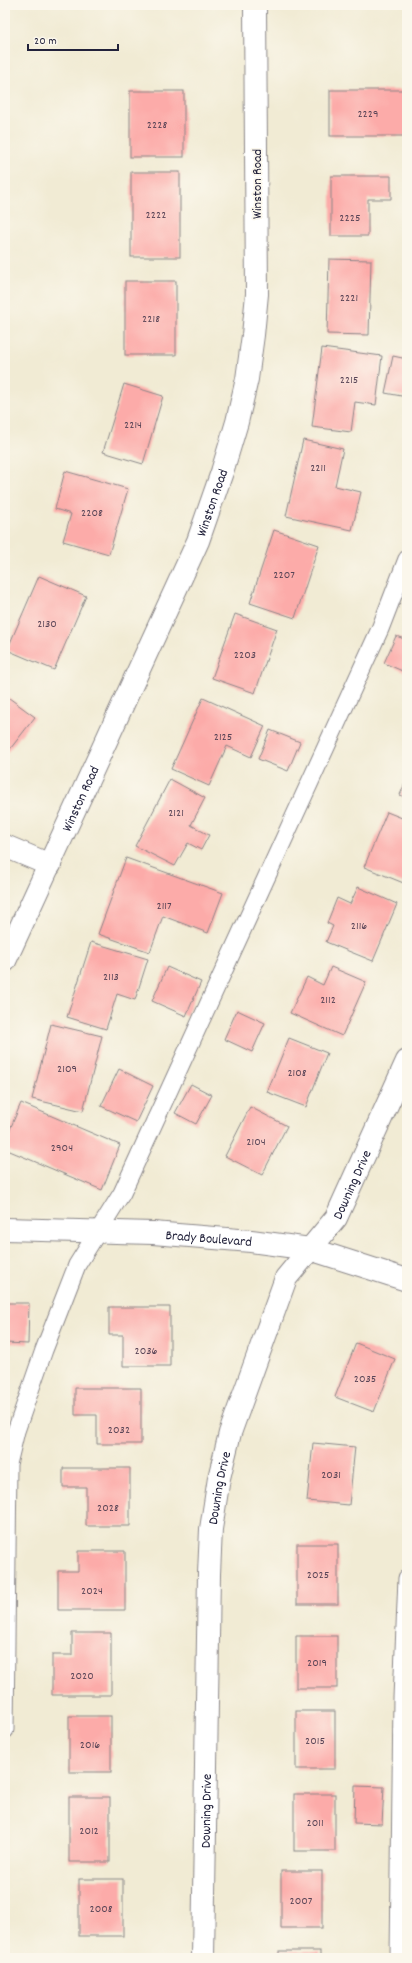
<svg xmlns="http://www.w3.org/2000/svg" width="412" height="1963" font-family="Dekko,sans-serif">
  <rect width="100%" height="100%" fill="#fbf7ec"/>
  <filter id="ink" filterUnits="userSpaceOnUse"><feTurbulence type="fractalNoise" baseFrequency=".025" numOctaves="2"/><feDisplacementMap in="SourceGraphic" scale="8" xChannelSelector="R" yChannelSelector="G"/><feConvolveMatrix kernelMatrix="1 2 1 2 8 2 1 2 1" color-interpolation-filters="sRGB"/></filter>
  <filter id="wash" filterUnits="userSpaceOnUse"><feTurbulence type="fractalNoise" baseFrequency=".012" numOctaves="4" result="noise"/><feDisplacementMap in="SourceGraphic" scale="16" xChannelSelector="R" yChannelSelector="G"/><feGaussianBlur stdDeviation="0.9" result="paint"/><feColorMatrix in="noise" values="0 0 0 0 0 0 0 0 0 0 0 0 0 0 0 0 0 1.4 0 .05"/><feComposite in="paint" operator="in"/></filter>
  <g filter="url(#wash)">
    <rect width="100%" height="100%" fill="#f1ebd4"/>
    <g id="blocks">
      <g fill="#fcaba9">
        <rect x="330" y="90" width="77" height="46"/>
        <rect x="130" y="91" width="54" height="66"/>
        <rect x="131" y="172" width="49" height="85"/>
        <path d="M 331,176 L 391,176 L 391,199 L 368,199 L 368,236 L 331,236 Z"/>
        <path d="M 329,259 L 371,260 L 369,335 L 327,334 Z"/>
        <rect x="125" y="281" width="51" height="74"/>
        <path d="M 322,348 L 382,356 L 376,405 L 355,402 L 351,432 L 312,427 Z"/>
        <path d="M 393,356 L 407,359 L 407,397 L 385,393 Z"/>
        <path d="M 124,384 L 163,396 L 143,464 L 103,452 Z"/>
        <path d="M 303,440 L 343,449 L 335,486 L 361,492 L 352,530 L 286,516 Z"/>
        <path d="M 65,471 L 128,489 L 109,554 L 63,541 L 71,514 L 55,509 Z"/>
        <path d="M 274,530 L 319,545 L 295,618 L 250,603 Z"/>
        <path d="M 39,576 L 86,596 L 54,670 L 7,650 Z"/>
        <path d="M 235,614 L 277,629 L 255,693 L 212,678 Z"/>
        <path d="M 396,636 L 407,640 L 407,673 L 384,663 Z"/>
        <path d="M 5,695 L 35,717 L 7,753 L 5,751 Z"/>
        <path d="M 203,698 L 265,726 L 251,757 L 227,746 L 209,786 L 171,769 Z"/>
        <path d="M 270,730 L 300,742 L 288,771 L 258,759 Z"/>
        <path d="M 407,778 L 407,798 L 400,795 Z"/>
        <path d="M 170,779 L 205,798 L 191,825 L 209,835 L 201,850 L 188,843 L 175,866 L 135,846 Z"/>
        <path d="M 387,812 L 407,820 L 406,884 L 364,867 Z"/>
        <path d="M 126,858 L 223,893 L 208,933 L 163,916 L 150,952 L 98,934 Z"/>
        <path d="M 358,887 L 397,904 L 373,961 L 326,942 L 333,926 L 327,923 L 337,898 L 350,904 Z"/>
        <path d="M 91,942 L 148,959 L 135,1000 L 117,994 L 106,1029 L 67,1017 Z"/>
        <path d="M 167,967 L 201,982 L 186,1016 L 152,1001 Z"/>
        <path d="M 331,967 L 366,982 L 342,1036 L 290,1013 L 307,977 L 323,985 Z"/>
        <path d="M 237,1010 L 265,1023 L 252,1052 L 224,1039 Z"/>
        <path d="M 51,1024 L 102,1036 L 83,1111 L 32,1099 Z"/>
        <path d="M 289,1038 L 327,1053 L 306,1107 L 267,1092 Z"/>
        <path d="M 119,1069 L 153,1086 L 136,1122 L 101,1106 Z"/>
        <path d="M 191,1084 L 212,1095 L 196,1124 L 175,1113 Z"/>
        <path d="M 21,1103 L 120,1145 L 102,1190 L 5,1149 L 5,1141 Z"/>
        <path d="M 250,1107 L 287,1126 L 262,1175 L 225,1156 Z"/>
        <path d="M 5,1303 L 29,1303 L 28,1344 L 5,1343 Z"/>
        <path d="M 109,1307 L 170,1307 L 170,1366 L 123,1366 L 123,1335 L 109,1335 Z"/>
        <path d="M 356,1343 L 395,1359 L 374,1412 L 335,1397 Z"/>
        <path d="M 75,1388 L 141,1388 L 141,1444 L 97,1444 L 97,1415 L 75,1415 Z"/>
        <path d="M 313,1443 L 355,1447 L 349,1505 L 307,1501 Z"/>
        <path d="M 63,1468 L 130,1468 L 130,1526 L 86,1526 L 86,1487 L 63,1487 Z"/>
        <rect x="297" y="1544" width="41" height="60"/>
        <path d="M 78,1551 L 125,1551 L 125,1610 L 58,1610 L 58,1571 L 78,1571 Z"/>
        <path d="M 72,1633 L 111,1633 L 111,1695 L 52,1695 L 52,1655 L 72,1655 Z"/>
        <rect x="296" y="1636" width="41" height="52"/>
        <rect x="296" y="1711" width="39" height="58"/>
        <rect x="69" y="1716" width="42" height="56"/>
        <path d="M 355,1786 L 384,1787 L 382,1824 L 354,1823 Z"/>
        <rect x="294" y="1794" width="41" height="57"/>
        <rect x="69" y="1797" width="41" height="65"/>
        <rect x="281" y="1871" width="41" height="57"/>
        <rect x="79" y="1879" width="44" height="57"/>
        <rect x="279" y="1951" width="41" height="7"/>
      </g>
    </g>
  </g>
  <g filter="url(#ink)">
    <use href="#blocks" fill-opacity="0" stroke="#8a8688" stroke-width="1"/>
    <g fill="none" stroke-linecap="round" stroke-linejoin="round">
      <defs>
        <g id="lane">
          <path d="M 5,1730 L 8,1464 L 16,1431 L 44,1350 L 77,1265 L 122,1193 L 380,629 L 407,559"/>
          <path d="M 399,1958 L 402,1698 L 407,1578"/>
        </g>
        <g id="street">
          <path d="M 5,846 L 50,865"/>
          <path id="s1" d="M 5,961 L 198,541 L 222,472 L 237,422 L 247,379 L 253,335 L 257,294 L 255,5"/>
          <path id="s2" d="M 5,1229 L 153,1233 L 251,1241 L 310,1249 L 407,1280"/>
          <path id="s3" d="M 203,1958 L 209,1574 L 211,1529 L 219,1478 L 230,1433 L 286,1278 L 336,1218 L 407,1061"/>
        </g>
      </defs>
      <use href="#lane" stroke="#8a8688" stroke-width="19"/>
      <use href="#street" stroke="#8a8688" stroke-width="24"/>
      <use href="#lane" stroke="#fff" stroke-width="17"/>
      <use href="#street" stroke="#fff" stroke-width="22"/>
    </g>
  </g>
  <g text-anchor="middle" stroke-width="3.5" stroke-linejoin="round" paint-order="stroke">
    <g font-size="12" fill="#584456">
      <text x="368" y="117">2229</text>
      <text x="157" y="128">2228</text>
      <text x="156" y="218">2222</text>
      <text x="350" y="221">2225</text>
      <text x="349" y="301">2221</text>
      <text x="151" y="322">2218</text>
      <text x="349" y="383">2215</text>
      <text x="133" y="428">2214</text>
      <text x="318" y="471">2211</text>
      <text x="92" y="516">2208</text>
      <text x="284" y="578">2207</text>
      <text x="47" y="627">2130</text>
      <text x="245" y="658">2203</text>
      <text x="223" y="740">2125</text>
      <text x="176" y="816">2121</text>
      <text x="164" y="909">2117</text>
      <text x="359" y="929">2116</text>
      <text x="111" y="980">2113</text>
      <text x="328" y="1003">2112</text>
      <text x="67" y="1072">2109</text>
      <text x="297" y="1076">2108</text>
      <text x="256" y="1145">2104</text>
      <text x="62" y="1151">2904</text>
      <text x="146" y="1354">2036</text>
      <text x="365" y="1382">2035</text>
      <text x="119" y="1433">2032</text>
      <text x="331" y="1478">2031</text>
      <text x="108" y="1511">2028</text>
      <text x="318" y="1578">2025</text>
      <text x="92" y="1594">2024</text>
      <text x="317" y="1666">2019</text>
      <text x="82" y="1679">2020</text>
      <text x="315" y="1744">2015</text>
      <text x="90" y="1748">2016</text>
      <text x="315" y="1826">2011</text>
      <text x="89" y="1834">2012</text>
      <text x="301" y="1904">2007</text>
      <text x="101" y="1912">2008</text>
    </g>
    <g font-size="14" fill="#22223b" stroke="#fbf7ec">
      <text transform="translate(256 184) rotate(-90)" y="5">Winston Road</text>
      <text dy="5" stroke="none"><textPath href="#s1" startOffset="503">Winston Road</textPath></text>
      <text dy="5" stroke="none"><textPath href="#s1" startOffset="179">Winston Road</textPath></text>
      <text dy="5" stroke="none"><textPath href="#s3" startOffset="807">Downing Drive</textPath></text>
      <text dy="5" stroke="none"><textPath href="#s2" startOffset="204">Brady Boulevard</textPath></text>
      <text dy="5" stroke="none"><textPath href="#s3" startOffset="471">Downing Drive</textPath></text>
      <text dy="5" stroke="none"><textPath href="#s3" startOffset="147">Downing Drive</textPath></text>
    </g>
  </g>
  <rect width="412" height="1963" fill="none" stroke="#fbf7ec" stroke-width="20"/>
  <path d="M28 44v6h90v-6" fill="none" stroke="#22223b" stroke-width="2"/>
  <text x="34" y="44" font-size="12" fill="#22223b" stroke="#fbf7ec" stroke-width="3" paint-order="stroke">20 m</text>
</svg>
